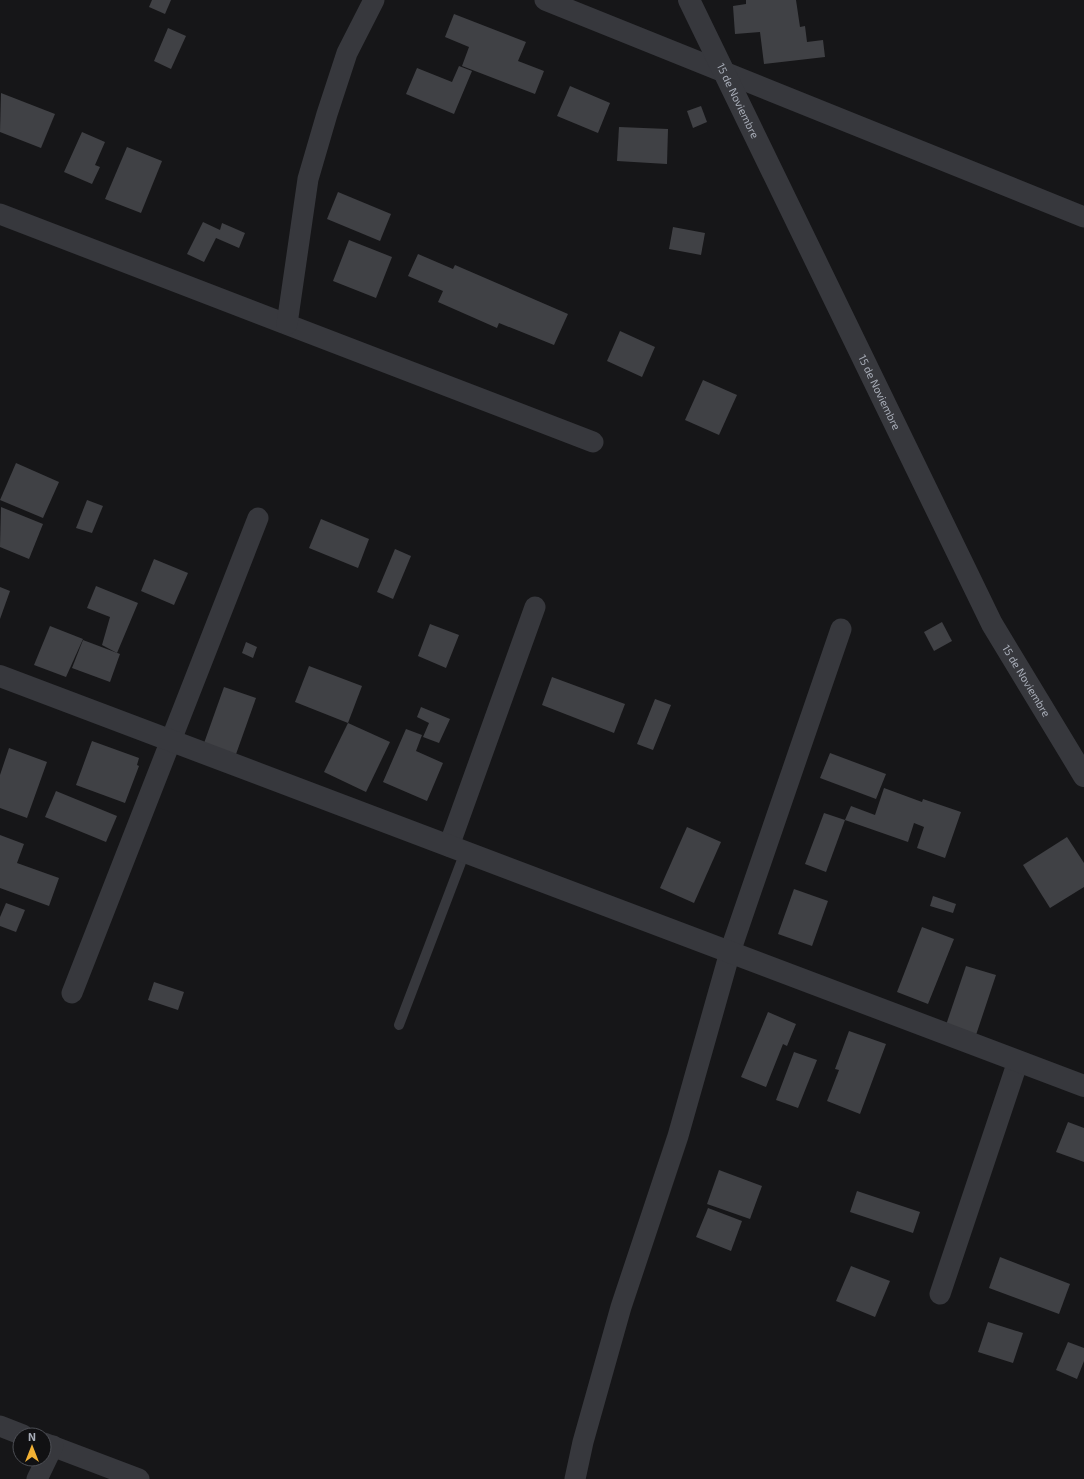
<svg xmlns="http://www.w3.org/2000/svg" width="1084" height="1479" font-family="'Exo 2',sans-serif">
  <rect width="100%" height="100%" fill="#161618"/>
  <g fill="#404145">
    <path d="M 152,0 L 171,0 L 165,14 L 149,7 Z"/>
    <path d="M 746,0 L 796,0 L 800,27 L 805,26 L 807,42 L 823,40 L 825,57 L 764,64 L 760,32 L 735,34 L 733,6 L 746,4 Z"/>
    <path d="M 454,14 L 526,42 L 518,61 L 544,71 L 535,94 L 462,66 L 469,47 L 445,37 Z"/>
    <path d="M 168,28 L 186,36 L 171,69 L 154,61 Z"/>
    <path d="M 459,66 L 472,71 L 454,114 L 406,94 L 417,68 L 452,82 Z"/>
    <path d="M 570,86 L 610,103 L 598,133 L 557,116 Z"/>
    <path d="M 1,93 L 55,114 L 41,148 L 0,132 Z"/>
    <path d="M 701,106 L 707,122 L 693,128 L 687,111 Z"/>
    <path d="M 619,127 L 668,129 L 667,164 L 617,161 Z"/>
    <path d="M 82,132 L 105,142 L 95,165 L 100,167 L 92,184 L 64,172 Z"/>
    <path d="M 127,147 L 162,161 L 141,213 L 105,199 Z"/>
    <path d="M 338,192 L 391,214 L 380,241 L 327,219 Z"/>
    <path d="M 203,222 L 220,230 L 222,223 L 245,233 L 239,248 L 216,238 L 204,262 L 187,254 Z"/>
    <path d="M 673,227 L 705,233 L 701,255 L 669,249 Z"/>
    <path d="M 349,240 L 392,257 L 376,298 L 333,281 Z"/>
    <path d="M 418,254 L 453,269 L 455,265 L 568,314 L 554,345 L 499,323 L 497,328 L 438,302 L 443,291 L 408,276 Z"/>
    <path d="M 620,331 L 655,347 L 642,377 L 607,361 Z"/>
    <path d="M 703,380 L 737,395 L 719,435 L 685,420 Z"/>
    <path d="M 16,463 L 59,482 L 43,518 L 0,500 Z"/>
    <path d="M 87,500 L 103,506 L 92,533 L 76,528 Z"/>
    <path d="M 1,507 L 43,524 L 29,559 L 0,547 Z"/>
    <path d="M 321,519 L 369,539 L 358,568 L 309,548 Z"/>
    <path d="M 395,549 L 411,556 L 393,599 L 377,592 Z"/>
    <path d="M 154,559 L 188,573 L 174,605 L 141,591 Z"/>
    <path d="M 96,586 L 138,603 L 117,653 L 102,645 L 110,617 L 87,608 Z"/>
    <path d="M 0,587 L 10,591 L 0,619 Z"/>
    <path d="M 942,622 L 952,641 L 934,651 L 924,632 Z"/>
    <path d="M 430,624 L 459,635 L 446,668 L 418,656 Z"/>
    <path d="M 50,626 L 83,639 L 66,677 L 34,665 Z"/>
    <path d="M 83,640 L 120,654 L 110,682 L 72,668 Z"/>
    <path d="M 246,642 L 257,647 L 253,658 L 242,653 Z"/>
    <path d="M 309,666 L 362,686 L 348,723 L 295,702 Z"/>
    <path d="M 552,677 L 625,704 L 614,733 L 542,705 Z"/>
    <path d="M 224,687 L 256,698 L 235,757 L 203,746 Z"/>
    <path d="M 655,699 L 671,705 L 653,750 L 637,744 Z"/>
    <path d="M 421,707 L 450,719 L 439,743 L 423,737 L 429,723 L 417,717 Z"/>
    <path d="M 348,723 L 390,742 L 366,792 L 324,772 Z"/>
    <path d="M 406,729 L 422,735 L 416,751 L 443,763 L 427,801 L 383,782 Z"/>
    <path d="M 92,741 L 139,758 L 137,765 L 139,766 L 125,803 L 76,785 Z"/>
    <path d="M 9,748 L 47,762 L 27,818 L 0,808 L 0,775 Z"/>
    <path d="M 830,753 L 886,774 L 876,799 L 820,778 Z"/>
    <path d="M 884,788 L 922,802 L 923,799 L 961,812 L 945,858 L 917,848 L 924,827 L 914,823 L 908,842 L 845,820 L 851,806 L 875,815 Z"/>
    <path d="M 56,791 L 117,816 L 106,842 L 45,817 Z"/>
    <path d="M 824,813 L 845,820 L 826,872 L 805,864 Z"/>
    <path d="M 687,827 L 721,842 L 694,903 L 660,888 Z"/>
    <path d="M 0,835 L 24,844 L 17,863 L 59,878 L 49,906 L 0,888 Z"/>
    <path d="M 1067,837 L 1084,863 L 1084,887 L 1050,908 L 1023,865 Z"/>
    <path d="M 794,889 L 828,901 L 812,946 L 778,934 Z"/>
    <path d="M 933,896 L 956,904 L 953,913 L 930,906 Z"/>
    <path d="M 6,903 L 25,910 L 16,932 L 0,926 L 0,917 Z"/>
    <path d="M 922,927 L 954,939 L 928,1004 L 897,992 Z"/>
    <path d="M 966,966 L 996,975 L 976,1035 L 946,1025 Z"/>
    <path d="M 154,982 L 184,992 L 178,1010 L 148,1000 Z"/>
    <path d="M 768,1012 L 796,1024 L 787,1046 L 783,1044 L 766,1087 L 741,1077 Z"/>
    <path d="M 849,1031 L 886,1044 L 860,1114 L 827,1101 L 839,1070 L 835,1069 Z"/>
    <path d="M 794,1052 L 817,1060 L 798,1108 L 776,1100 Z"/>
    <path d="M 1068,1122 L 1084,1128 L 1084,1162 L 1056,1152 Z"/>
    <path d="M 719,1170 L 762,1186 L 750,1219 L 707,1204 Z"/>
    <path d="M 857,1191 L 920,1212 L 913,1233 L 850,1212 Z"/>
    <path d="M 708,1208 L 742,1221 L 731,1251 L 696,1237 Z"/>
    <path d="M 1000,1257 L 1070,1284 L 1059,1314 L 989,1288 Z"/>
    <path d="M 851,1266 L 890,1281 L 875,1317 L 836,1301 Z"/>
    <path d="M 988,1322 L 1023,1333 L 1013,1363 L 978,1352 Z"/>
    <path d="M 1068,1342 L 1084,1348 L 1084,1361 L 1077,1379 L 1056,1370 Z"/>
  </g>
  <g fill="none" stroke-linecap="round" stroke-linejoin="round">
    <path stroke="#37383d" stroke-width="10" d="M 399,1025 L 465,852"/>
    <g stroke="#37383d" stroke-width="21">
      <path d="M 545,0 L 1084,217"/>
      <path d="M 0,214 L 593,442"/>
      <path d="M 287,324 L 308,179 L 327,114 L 347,53 L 374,0"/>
      <path d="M 449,846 L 535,607"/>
      <path d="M 72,993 L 258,518"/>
      <path d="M 940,1294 L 1018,1061"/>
      <path d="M 0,1426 L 23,1435"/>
      <path d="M 44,1443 L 139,1479"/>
      <path d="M 37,1479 L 53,1446"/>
      <path d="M 575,1479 L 583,1442 L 621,1307 L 678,1136 L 730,952 L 841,629"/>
    </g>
    <g stroke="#37383d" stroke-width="22">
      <path id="s1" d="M 689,0 L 992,624 L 1084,776"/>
      <path d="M 0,676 L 1084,1086"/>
    </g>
  </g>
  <g text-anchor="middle" stroke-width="3" stroke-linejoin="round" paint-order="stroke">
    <g font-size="11" fill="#a8adb8" stroke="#111113">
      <text dy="4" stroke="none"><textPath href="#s1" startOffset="112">15 de Noviembre</textPath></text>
      <text dy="4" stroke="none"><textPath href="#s1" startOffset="436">15 de Noviembre</textPath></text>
      <text dy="4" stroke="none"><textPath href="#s1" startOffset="760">15 de Noviembre</textPath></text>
    </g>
  </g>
  <g transform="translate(32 1447)"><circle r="19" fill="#111113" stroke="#4d4f55"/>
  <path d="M0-3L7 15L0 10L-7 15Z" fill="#f2b134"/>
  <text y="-6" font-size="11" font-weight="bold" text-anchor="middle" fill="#a8adb8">N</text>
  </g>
</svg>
